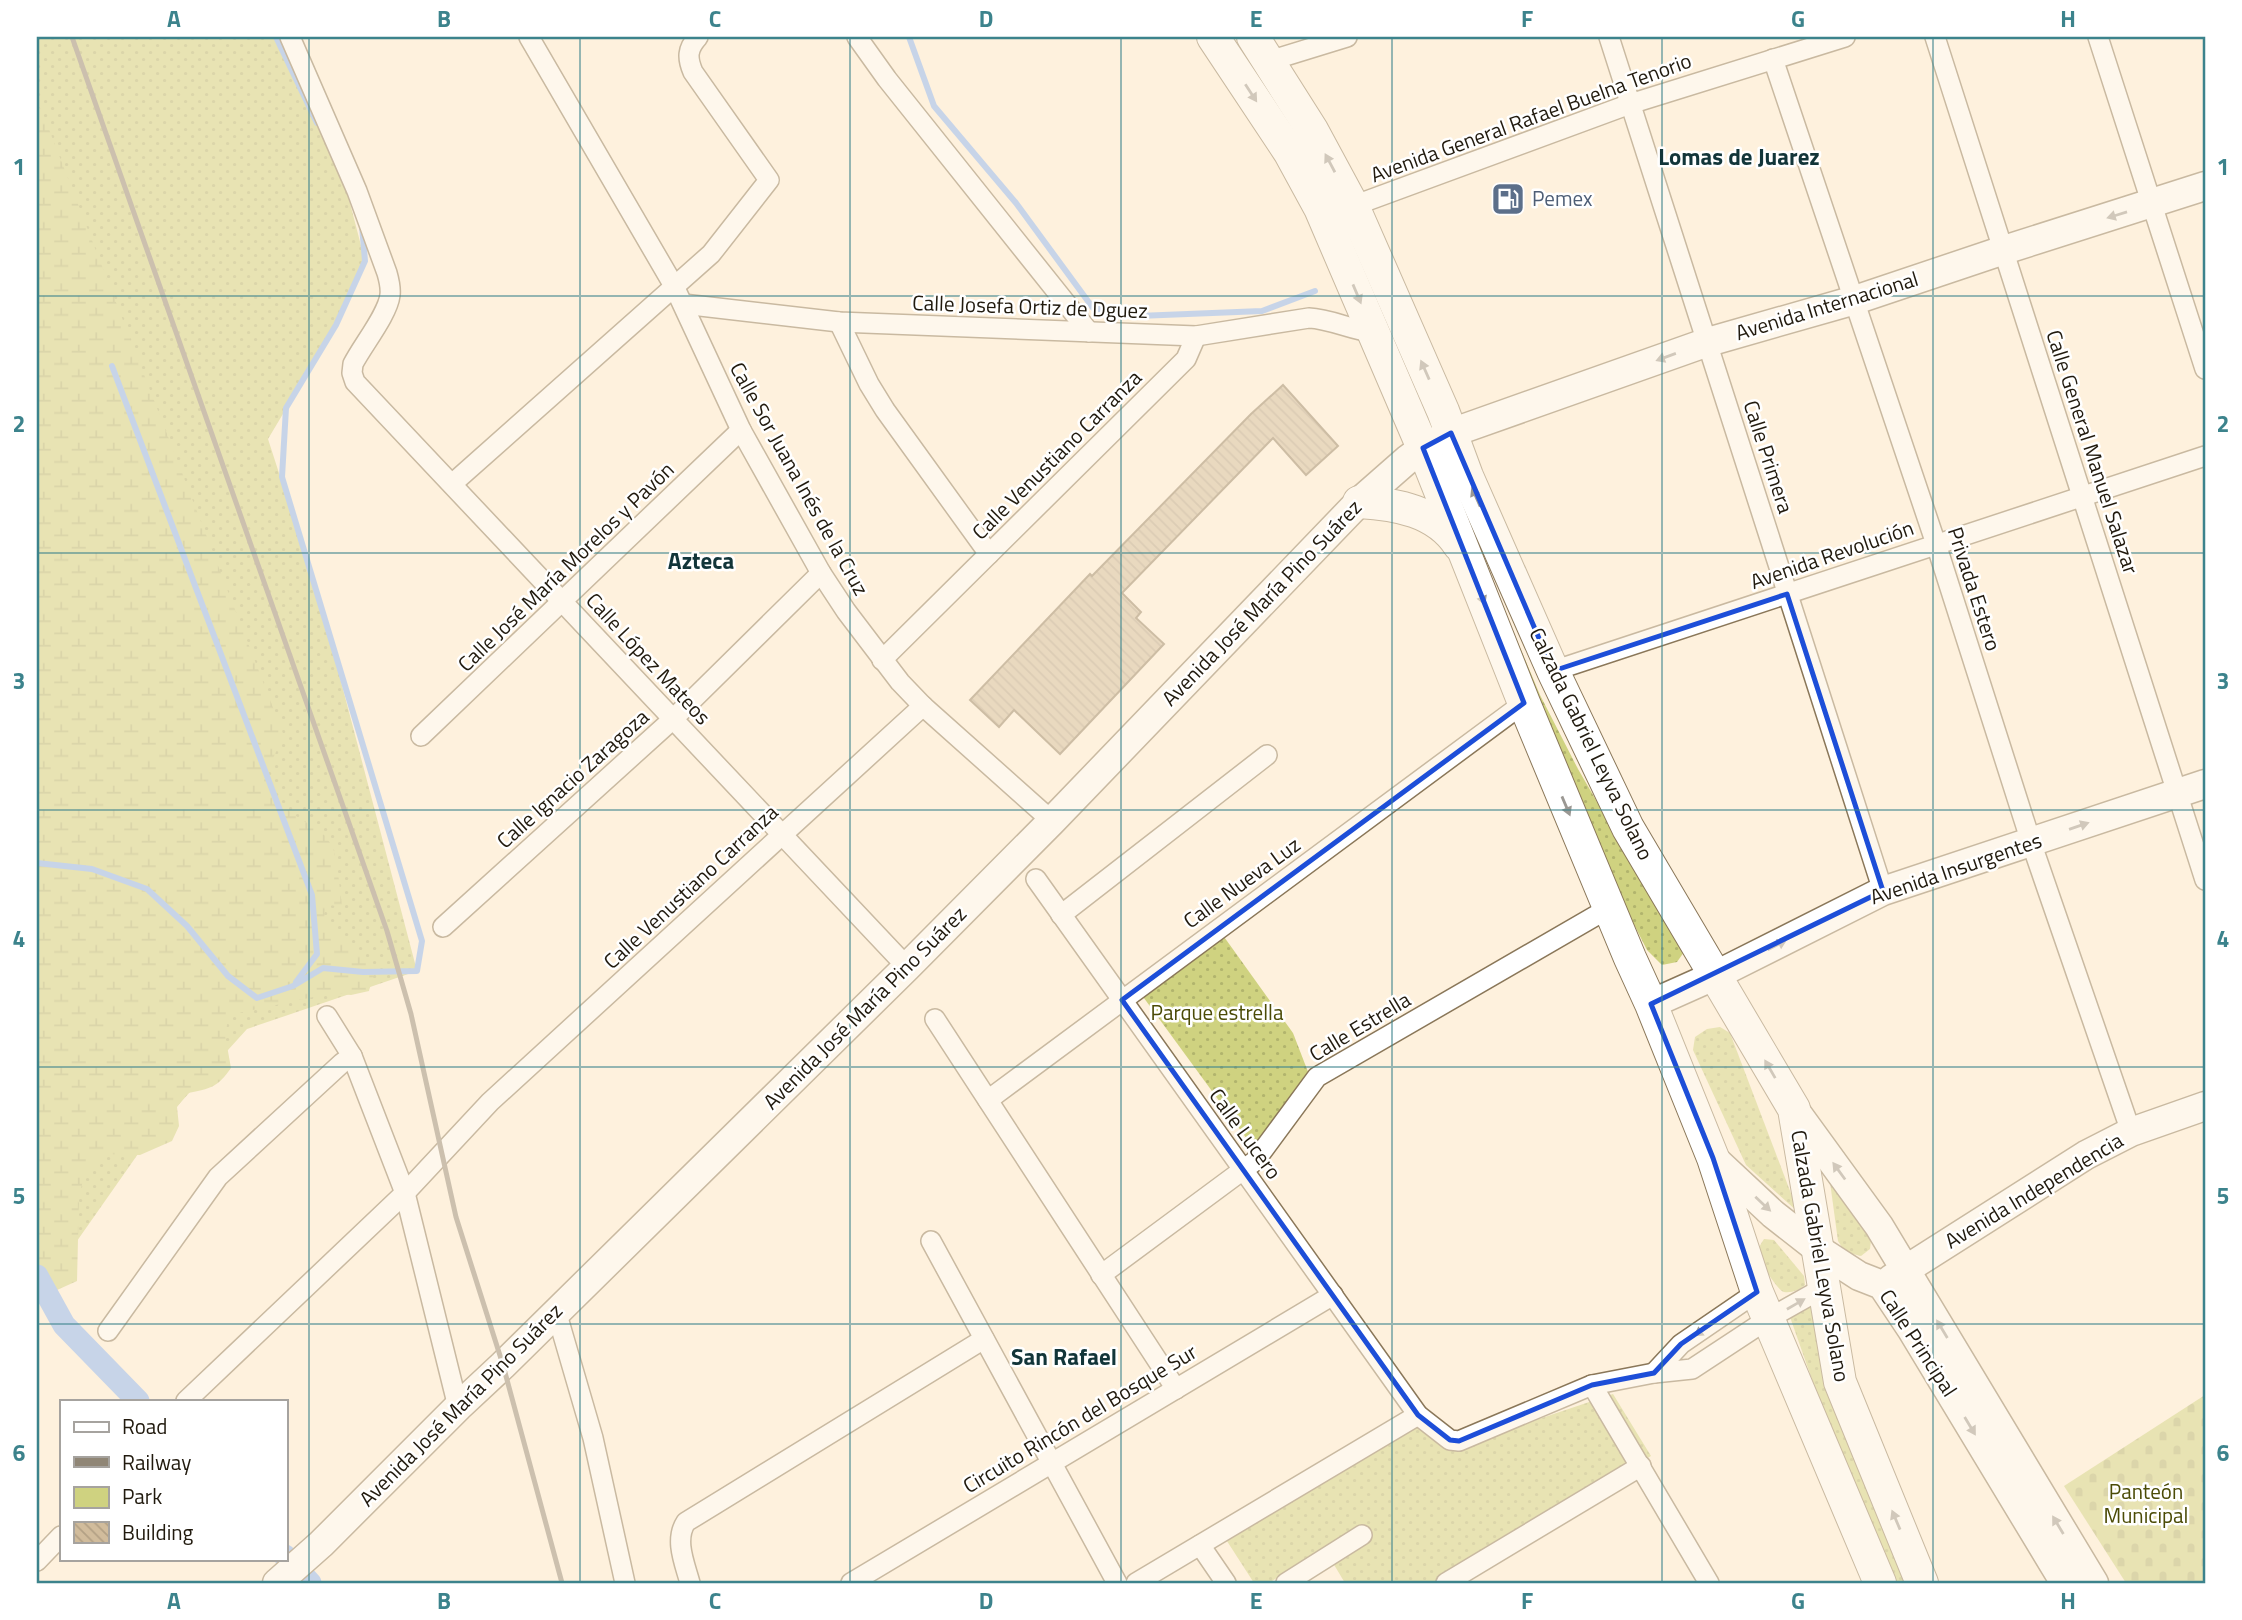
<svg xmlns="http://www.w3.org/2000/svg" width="2242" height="1620" font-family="'Titillium Web',sans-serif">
  <defs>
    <pattern id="green-dots" width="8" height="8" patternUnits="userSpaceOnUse" patternTransform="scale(1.75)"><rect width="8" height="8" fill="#cfd280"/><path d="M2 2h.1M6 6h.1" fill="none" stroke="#b1b46d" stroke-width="1.8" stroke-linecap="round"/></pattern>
    <pattern id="wetland-marsh" width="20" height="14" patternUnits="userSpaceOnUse" patternTransform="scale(1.75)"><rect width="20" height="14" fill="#cfd280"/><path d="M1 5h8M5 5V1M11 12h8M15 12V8" fill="none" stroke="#b1b46d"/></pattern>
    <pattern id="cemetery-stones" width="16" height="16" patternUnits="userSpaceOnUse" patternTransform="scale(1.75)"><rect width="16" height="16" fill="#cfd280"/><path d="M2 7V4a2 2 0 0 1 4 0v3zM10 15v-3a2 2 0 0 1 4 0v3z" fill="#b1b46d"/></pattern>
    <pattern id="building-back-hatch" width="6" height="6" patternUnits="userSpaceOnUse" patternTransform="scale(1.75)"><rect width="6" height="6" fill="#d1bc9c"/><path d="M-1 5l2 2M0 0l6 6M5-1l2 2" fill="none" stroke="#b3a185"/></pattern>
  </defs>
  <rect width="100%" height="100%" fill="#fef1dd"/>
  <g fill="url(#green-dots)">
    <path d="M 37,37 L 275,37 L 344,180 L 365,261 L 336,325 L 268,439 L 318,594 L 417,971 L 247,1029 L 152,1134 L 37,1298 Z"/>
    <path d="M 1451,484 L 1540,695 L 1578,769 L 1684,952 L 1677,962 L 1662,965 L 1647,950 L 1577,812 Z"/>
    <path d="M 1222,934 L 1293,1033 L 1310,1077 L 1255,1150 L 1141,994 Z"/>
    <path d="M 1720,1027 L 1730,1033 L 1798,1212 L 1746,1165 L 1693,1050 L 1695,1037 L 1707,1029 Z"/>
    <path d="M 1830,1182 L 1869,1231 L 1871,1240 L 1870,1249 L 1861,1256 L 1845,1252 L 1838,1241 Z"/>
    <path d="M 1764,1239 L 1774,1240 L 1804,1276 L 1805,1285 C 1799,1290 1792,1293 1784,1292 C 1777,1290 1760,1262 1759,1255 C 1758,1248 1760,1245 1764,1239 Z"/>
    <path d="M 1813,1305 L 1912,1583 L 1895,1583 L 1815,1388 L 1790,1317 Z"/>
    <path d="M 1613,1394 L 1651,1456 L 1434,1583 L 1345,1583 L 1324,1548 L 1269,1583 L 1254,1583 L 1225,1538 L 1429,1418 L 1473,1441 Z"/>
  </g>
  <path fill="url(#wetland-marsh)" d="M 37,103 L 45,119 L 284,736 L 268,768 L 267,786 L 291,813 L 322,832 L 333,847 L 337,865 L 342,906 L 325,905 L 324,922 C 339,935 372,952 373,975 C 373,979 370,987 369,991 L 351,995 L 332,993 L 229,1015 L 225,1035 L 231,1068 C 218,1087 210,1089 188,1093 L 177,1107 L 179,1126 L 172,1141 L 140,1155 L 105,1154 L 92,1166 L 83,1180 L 79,1197 L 77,1281 L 37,1299 Z"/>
  <path fill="url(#cemetery-stones)" d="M 2205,1395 L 2205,1583 L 2126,1583 L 2064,1486 Z"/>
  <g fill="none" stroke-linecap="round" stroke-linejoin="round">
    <g stroke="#86b2f7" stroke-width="6">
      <path d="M 276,37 L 317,123"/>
      <path d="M 909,37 L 934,106 L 1016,203 L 1093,308 L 1138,316 L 1262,311 L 1315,291"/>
      <path d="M 112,366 L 312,895 L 317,954 L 296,982"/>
      <path d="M 37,863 L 92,869 L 147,889 L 187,926 L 228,976 L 257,998 L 293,986 L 323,968 L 363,972 L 417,971 L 422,941 L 282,477 L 286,408 L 336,325 L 365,261 L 362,226"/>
    </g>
    <g stroke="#86b2f7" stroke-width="23">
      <path d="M 37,1276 L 64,1325 L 138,1401"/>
      <path d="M 285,1556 L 310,1583"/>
    </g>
  </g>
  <path fill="url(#building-back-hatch)" stroke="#937f61" stroke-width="2" d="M 1283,385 L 1338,446 L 1306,475 L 1273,438 L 1122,593 L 1141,612 L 1136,618 L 1164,644 L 1060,754 L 1014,710 L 999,727 L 970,700 L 1090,574 L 1092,576 L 1251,414 Z"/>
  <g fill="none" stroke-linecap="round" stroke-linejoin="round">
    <defs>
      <g id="street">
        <path d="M 290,37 L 357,191 L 387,273 C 389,280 391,287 390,295 C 388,314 362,346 353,364 L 352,373 L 355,382 L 907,967"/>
        <path d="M 529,37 L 674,286 L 741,430 L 821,573 L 846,611 L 900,682 L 923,706 L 1052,821"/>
        <path d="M 857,37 L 887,79 L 1089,332"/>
        <path d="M 1609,37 L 1883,891"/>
        <path d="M 1935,37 L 2205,880"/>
        <path d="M 2098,37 L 2205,369"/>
        <path d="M 1773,59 L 1936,544 L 2031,842 L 2131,1132"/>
        <path d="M 1269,61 L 1347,37"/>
        <path d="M 1353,206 L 1630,104 L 1845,37"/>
        <path d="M 683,304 L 839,322 L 1196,336 L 1309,318 C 1331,319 1351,330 1372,332"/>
        <path d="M 839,322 L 869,384 L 885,410 L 989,554"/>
        <path d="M 452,484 L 711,254 L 769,180 L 693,72 C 687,58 687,49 698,37"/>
        <path d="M 882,660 L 1186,359 L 1196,336"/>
        <path d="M 1553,671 L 2205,456"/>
        <path d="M 421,736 L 741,430"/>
        <path d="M 1036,879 L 1418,1415 L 1450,1440 L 1459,1441 L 1592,1385 L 1654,1373 L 1692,1369 L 1768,1319 L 1823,1288"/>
        <path d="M 1061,915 L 1267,755"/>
        <path d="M 443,927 L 673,719 L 821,573"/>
        <path d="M 327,1016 L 352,1056 L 405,1193 L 458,1407"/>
        <path d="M 935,1019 L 1176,1389"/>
        <path d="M 988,1100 L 1524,703"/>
        <path d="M 931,1241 L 1117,1583"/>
        <path d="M 1101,1275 L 1255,1161 L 1317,1077 L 1609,908"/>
        <path d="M 556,1311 L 593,1438 L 625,1583"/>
        <path d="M 108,1331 L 218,1177 L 342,1063 L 352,1056"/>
        <path d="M 1654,1373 L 1681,1344 L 1757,1292"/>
        <path d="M 1592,1385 L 1709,1583"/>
        <path d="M 186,1401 L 405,1193 L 490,1102 L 923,706"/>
        <path d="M 1200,1545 L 1226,1583"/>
        <path d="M 37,1561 L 61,1536"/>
        <path d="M 690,1583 C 685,1564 674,1540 686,1522 L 984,1339"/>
        <path d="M 851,1583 L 1333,1295"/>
        <path d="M 1136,1583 L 1418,1415"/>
        <path d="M 1286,1583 L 1362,1535"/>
        <path d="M 1446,1583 L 1641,1466"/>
      </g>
      <g id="secondary">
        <path d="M 1651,1004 L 1716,975 L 1883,891 L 2205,784"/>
        <path d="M 1794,1109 L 1879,1226 L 2094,1583"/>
        <path d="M 1713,1158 L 1773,1214 L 1819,1250 L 1859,1276 L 1882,1285 L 1912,1330 L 2065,1583"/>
        <path d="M 1891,1279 L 2086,1155 L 2131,1132 L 2205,1106"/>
        <path d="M 277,1583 L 321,1544 L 458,1407 L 503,1365 L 907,967 L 1052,821 L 1359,502 L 1408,459 L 1423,448 L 1451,433 L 1708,342 L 1855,300 L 2004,250 L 2205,186"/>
      </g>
      <g id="primary">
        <path d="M 1213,37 L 1290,153 L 1320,208 L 1423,448 L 1524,703 L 1630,958 L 1651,1004 L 1713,1158 L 1757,1292 L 1880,1583"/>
        <path d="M 1253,37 L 1312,130 L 1353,206 L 1443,411 L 1467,476 L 1553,671 L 1628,828 L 1794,1109 L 1840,1382 L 1922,1583"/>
        <path d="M 1359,502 C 1396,504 1437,511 1459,545"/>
      </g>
    </defs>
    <use href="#street" stroke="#8a7759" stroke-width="22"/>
    <use href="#secondary" stroke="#8a7759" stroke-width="31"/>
    <use href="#primary" stroke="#8a7759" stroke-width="34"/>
    <use href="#street" stroke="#fff" stroke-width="19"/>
    <use href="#secondary" stroke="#fff" stroke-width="28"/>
    <use href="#primary" stroke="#fff" stroke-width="32"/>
    <path stroke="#908676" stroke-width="5" d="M 72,37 L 387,931 L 411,1014 L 456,1217 L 503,1365 L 562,1583"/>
  </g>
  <defs><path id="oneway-solid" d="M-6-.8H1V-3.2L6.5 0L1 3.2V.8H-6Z" transform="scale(1.75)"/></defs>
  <g fill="#9b9893">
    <use href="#oneway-solid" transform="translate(1251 93) rotate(57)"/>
    <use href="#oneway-solid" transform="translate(1330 163) rotate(-118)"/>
    <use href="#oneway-solid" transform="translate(2117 215) rotate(163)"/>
    <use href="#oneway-solid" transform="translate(1357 294) rotate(67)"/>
    <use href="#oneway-solid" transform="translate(1666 357) rotate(160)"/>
    <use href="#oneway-solid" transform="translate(1425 370) rotate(-114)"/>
    <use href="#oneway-solid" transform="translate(1476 497) rotate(-114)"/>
    <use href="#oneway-solid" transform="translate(1481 595) rotate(68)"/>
    <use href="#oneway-solid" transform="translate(1566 806) rotate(67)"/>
    <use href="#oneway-solid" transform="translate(2079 826) rotate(-19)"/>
    <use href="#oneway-solid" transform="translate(1777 945) rotate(-27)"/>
    <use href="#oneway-solid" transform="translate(1770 1069) rotate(-120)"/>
    <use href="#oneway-solid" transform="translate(1839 1171) rotate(-126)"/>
    <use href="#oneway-solid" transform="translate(1763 1204) rotate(43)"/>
    <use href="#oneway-solid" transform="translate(1796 1304) rotate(-30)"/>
    <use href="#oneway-solid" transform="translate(1942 1329) rotate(-121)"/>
    <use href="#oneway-solid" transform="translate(1703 1330) rotate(146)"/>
    <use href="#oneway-solid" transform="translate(1970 1426) rotate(59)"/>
    <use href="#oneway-solid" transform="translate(1896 1520) rotate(-113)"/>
    <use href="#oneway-solid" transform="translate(2058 1525) rotate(-121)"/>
  </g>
  <path d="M0 0H2242V1620H0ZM 1451,433 L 1553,671 L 1787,594 L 1883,891 L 1651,1004 L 1713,1158 L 1757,1292 L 1681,1344 L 1654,1373 L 1592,1385 L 1459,1441 L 1450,1440 L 1418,1415 L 1122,1000 L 1524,703 L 1423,448 Z" fill="#fef1dd" fill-opacity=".55" fill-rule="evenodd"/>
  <path fill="none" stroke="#1d4ed8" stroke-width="5" stroke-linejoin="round" d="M 1451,433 L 1553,671 L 1787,594 L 1883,891 L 1651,1004 L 1713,1158 L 1757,1292 L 1681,1344 L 1654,1373 L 1592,1385 L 1459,1441 L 1450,1440 L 1418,1415 L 1122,1000 L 1524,703 L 1423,448 Z"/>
  <path fill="none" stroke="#3c838c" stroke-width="2" stroke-opacity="0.55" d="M 309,37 L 309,1583M 580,37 L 580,1583M 850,37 L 850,1583M 1121,37 L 1121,1583M 1392,37 L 1392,1583M 1662,37 L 1662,1583M 1933,37 L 1933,1583M 37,296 L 2205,296M 37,553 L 2205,553M 37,810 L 2205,810M 37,1067 L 2205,1067M 37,1324 L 2205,1324"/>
  <defs>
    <symbol id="fuel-square" viewBox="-11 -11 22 22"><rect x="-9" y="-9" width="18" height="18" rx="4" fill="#5c6f8a" stroke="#fff"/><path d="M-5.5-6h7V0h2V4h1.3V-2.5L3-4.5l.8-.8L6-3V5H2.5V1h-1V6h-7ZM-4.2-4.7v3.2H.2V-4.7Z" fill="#fff"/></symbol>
  </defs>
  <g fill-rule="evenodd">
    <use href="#fuel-square" x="1489" y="180" width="38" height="38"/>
  </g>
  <g text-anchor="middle" stroke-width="5" stroke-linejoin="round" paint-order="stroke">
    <g font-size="21" fill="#211a0e" stroke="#fff">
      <text transform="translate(1531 118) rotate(-20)" y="7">Avenida General Rafael Buelna Tenorio</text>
      <text transform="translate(1827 306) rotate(-17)" y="7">Avenida Internacional</text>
      <text transform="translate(1030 307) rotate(2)" y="7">Calle Josefa Ortiz de Dguez</text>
      <text transform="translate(2092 452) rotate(72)" y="7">Calle General Manuel Salazar</text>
      <text transform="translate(1057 455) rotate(-45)" y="7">Calle Venustiano Carranza</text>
      <text transform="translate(1768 457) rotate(72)" y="7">Calle Primera</text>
      <text transform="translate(799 479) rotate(61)" y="7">Calle Sor Juana Inés de la Cruz</text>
      <text transform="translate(1832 555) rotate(-19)" y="7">Avenida Revolución</text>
      <text transform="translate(566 567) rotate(-44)" y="7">Calle José María Morelos y Pavón</text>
      <text transform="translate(1974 589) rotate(72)" y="7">Privada Estero</text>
      <text transform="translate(1262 603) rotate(-46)" y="7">Avenida José María Pino Suárez</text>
      <text transform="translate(648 659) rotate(47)" y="7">Calle López Mateos</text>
      <text transform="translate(1591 744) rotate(64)" y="7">Calzada Gabriel Leyva Solano</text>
      <text transform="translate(573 779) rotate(-42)" y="7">Calle Ignacio Zaragoza</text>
      <text transform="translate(1956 869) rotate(-19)" y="7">Avenida Insurgentes</text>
      <text transform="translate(1242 883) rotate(-36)" y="7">Calle Nueva Luz</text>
      <text transform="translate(691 887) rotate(-43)" y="7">Calle Venustiano Carranza</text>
      <text transform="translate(865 1008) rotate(-45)" y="7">Avenida José María Pino Suárez</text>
      <text transform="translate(1360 1027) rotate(-31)" y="7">Calle Estrella</text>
      <text transform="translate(1245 1134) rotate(54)" y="7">Calle Lucero</text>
      <text transform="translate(2034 1191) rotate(-31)" y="7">Avenida Independencia</text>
      <text transform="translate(1820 1256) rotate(80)" y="7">Calzada Gabriel Leyva Solano</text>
      <text transform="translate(1918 1343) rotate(57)" y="7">Calle Principal</text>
      <text transform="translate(461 1405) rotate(-45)" y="7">Avenida José María Pino Suárez</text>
      <text transform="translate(1080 1419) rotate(-31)" y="7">Circuito Rincón del Bosque Sur</text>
    </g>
    <g font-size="21" fill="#4e5e75" stroke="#fff" text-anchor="start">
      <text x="1532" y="206">Pemex</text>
    </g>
    <g font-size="21" fill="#4b4b06" stroke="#fff">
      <text x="1217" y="1020">Parque estrella</text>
      <text x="2146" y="1499">Panteón<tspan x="2146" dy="24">Municipal</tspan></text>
    </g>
    <g font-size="23" font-weight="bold" fill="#123539" stroke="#fff">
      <text x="1739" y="165">Lomas de Juarez</text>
      <text x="701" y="569">Azteca</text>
      <text x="1064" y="1365">San Rafael</text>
    </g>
  </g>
  <rect width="2242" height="1620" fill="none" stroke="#ffffff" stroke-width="77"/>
  <rect x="60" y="1400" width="228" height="161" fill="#ffffff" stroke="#a6a39f" stroke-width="2"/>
  <rect x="74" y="1422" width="35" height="10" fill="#ffffff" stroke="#a6a39f" stroke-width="2"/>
  <text x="122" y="1434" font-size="21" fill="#211a0e">Road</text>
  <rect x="74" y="1457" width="35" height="10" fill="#908676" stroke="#a6a39f" stroke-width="2"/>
  <text x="122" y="1470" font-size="21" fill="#211a0e">Railway</text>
  <rect x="74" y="1487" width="35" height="21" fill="#cfd280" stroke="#a6a39f" stroke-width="2"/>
  <text x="122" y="1504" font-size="21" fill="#211a0e">Park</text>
  <rect x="74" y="1522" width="35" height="21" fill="url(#building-back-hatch)" stroke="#a6a39f" stroke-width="2"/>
  <text x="122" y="1540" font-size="21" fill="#211a0e">Building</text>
  <rect x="38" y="38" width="2166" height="1544" fill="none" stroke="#3c838c" stroke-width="2.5"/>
  <g font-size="23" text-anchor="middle" font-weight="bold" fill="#3c838c">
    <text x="174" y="27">A</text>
    <text x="444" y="27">B</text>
    <text x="715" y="27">C</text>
    <text x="986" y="27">D</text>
    <text x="1256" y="27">E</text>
    <text x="1527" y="27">F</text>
    <text x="1798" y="27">G</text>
    <text x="2068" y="27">H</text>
    <text x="19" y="175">1</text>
    <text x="2223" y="175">1</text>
    <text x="19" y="432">2</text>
    <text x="2223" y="432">2</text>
    <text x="19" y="689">3</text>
    <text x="2223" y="689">3</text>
    <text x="19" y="947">4</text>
    <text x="2223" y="947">4</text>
    <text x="19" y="1204">5</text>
    <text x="2223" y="1204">5</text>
    <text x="19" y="1461">6</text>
    <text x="2223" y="1461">6</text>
    <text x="174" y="1609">A</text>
    <text x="444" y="1609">B</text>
    <text x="715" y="1609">C</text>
    <text x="986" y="1609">D</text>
    <text x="1256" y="1609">E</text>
    <text x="1527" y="1609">F</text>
    <text x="1798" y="1609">G</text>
    <text x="2068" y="1609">H</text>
  </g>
</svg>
